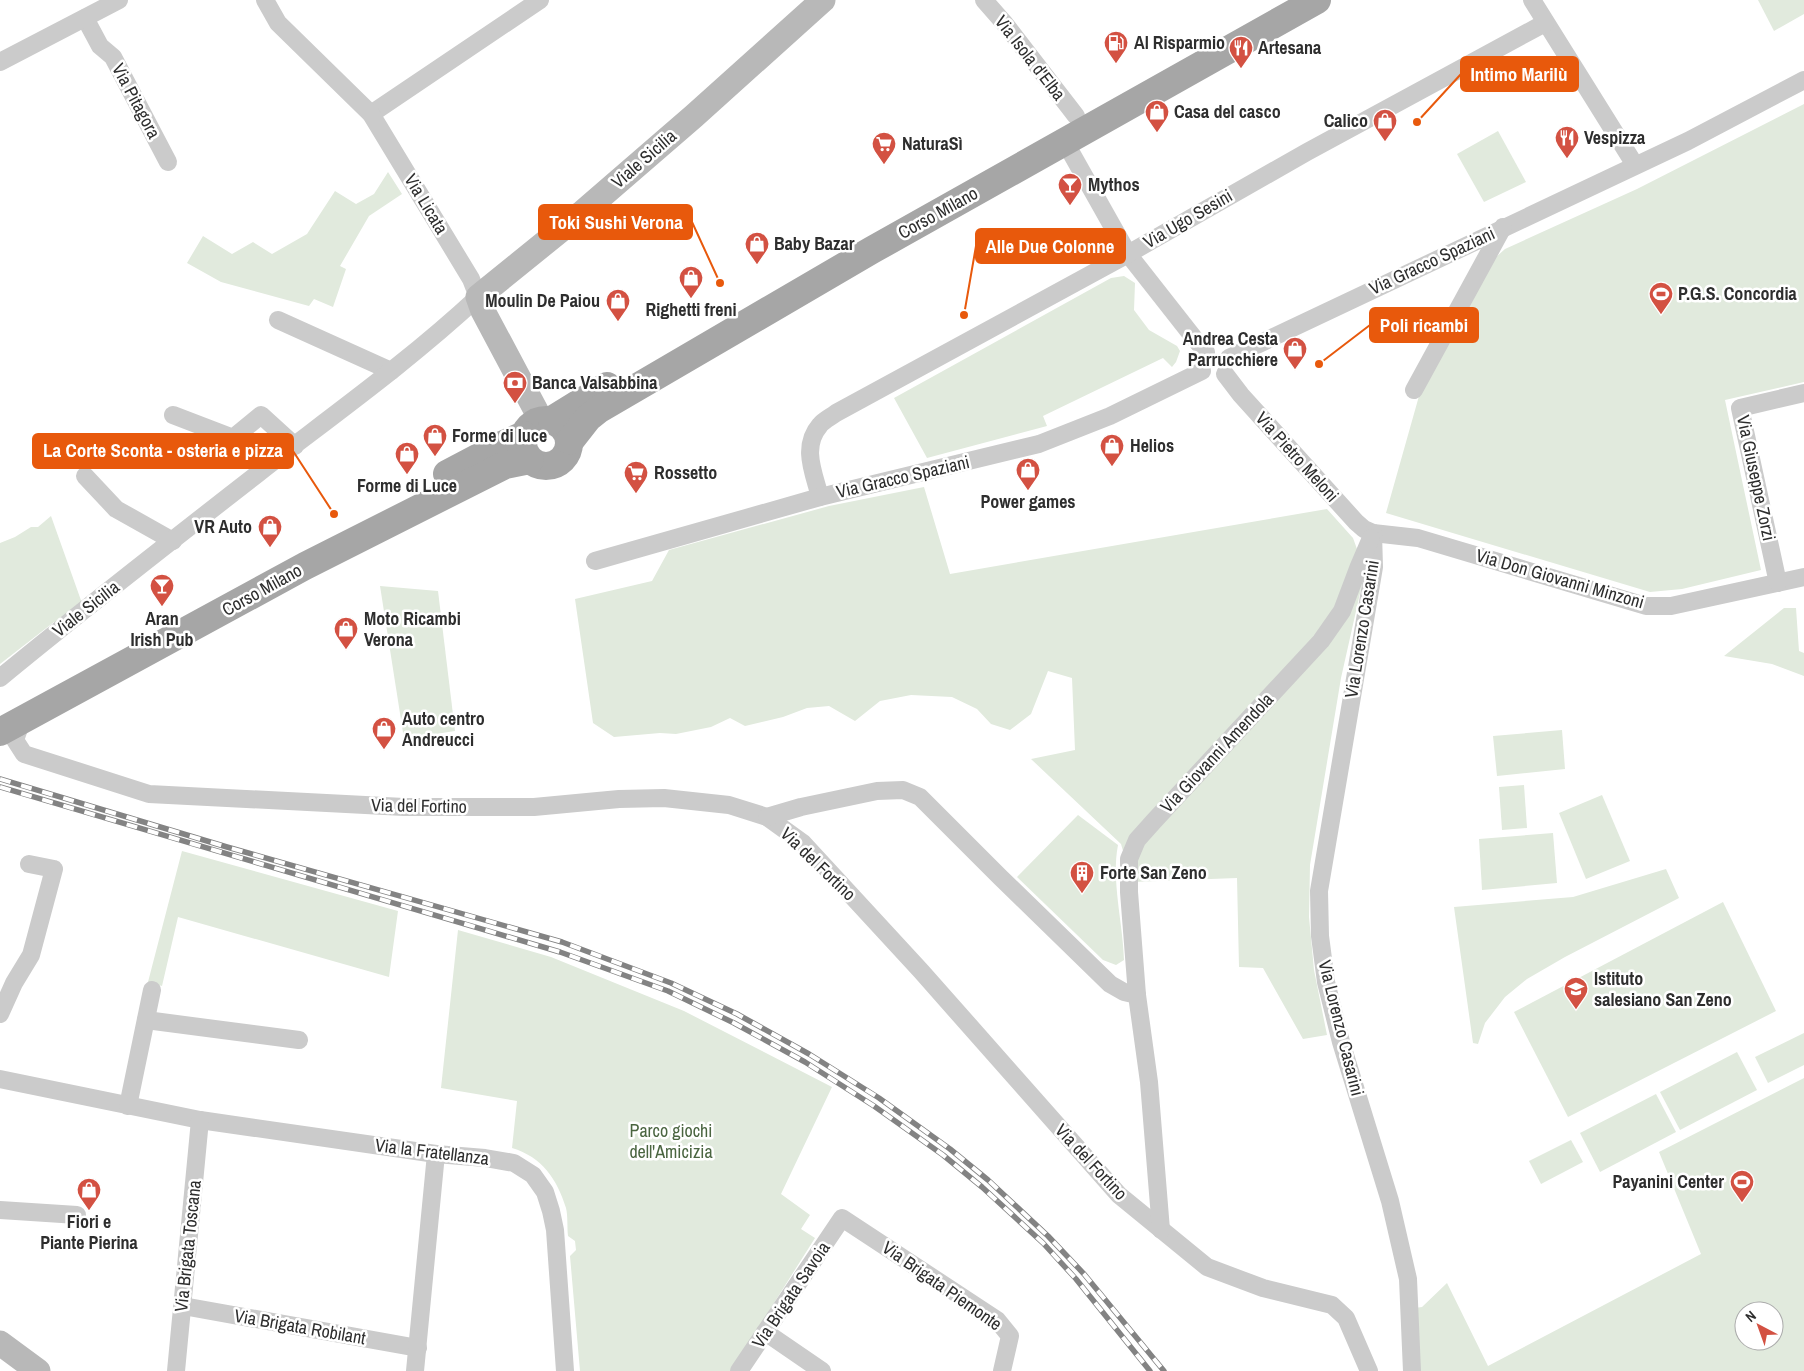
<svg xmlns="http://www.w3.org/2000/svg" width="1804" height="1371" font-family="'Archivo Narrow',sans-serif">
  <rect width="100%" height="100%" fill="#fff"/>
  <g fill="#e1eadd" fill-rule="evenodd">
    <path d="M 1758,0 L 1804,0 L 1804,14 L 1774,31 Z"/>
    <path d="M 1804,104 L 1804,382 L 1725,400 L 1761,570 L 1682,589 L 1650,592 L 1386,513 L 1419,396 L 1495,258 L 1505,249 L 1637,189 Z"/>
    <path d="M 1498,131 L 1526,182 L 1484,202 L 1457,154 Z"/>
    <path d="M 388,172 L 402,194 L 369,216 L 340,266 L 346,269 L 333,307 L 314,299 L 309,306 L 221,282 L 187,263 L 203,236 L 232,254 L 253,242 L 272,254 L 307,234 L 335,191 L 356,204 L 374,194 Z"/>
    <path d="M 1124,276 L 1135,283 L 1134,310 L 1149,330 L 1177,346 L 1180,351 L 1176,362 L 1172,367 L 1163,358 L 1043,416 L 1047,426 L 927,458 L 894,398 L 1111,278 Z"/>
    <path d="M 924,487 L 950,574 L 1327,509 L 1353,538 L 1365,571 L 1341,678 L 1310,865 L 1309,917 L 1314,970 L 1327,1035 L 1303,1039 L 1263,968 L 1239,967 L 1237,878 L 1132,882 L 1121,844 L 1031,759 L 1075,750 L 1072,678 L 1048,671 L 1031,714 L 1010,730 L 991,724 L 977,709 L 952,697 L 911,695 L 880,701 L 855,721 L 829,706 L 807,708 L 783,717 L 745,726 L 730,718 L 711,727 L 676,734 L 660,733 L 614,737 L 593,723 L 575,599 L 652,581 L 669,550 L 829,506 Z"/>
    <path d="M 51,516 L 83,606 L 59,627 L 54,622 L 0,664 L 0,543 L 15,537 L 31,527 L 38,527 Z"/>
    <path d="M 380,586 L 438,591 L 455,731 L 404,739 Z"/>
    <path d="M 1784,608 L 1796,608 L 1799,651 L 1804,653 L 1804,676 L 1772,664 L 1724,656 Z"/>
    <path d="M 1562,730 L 1565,769 L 1497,776 L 1493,736 Z"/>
    <path d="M 1524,785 L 1527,828 L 1502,830 L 1499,787 Z"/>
    <path d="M 1602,795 L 1630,861 L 1586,879 L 1559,813 Z"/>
    <path d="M 1078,815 L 1118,845 C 1111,880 1123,923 1124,960 L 1116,965 L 1103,960 L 1017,877 Z"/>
    <path d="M 1553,833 L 1557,883 L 1482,890 L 1479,839 Z"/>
    <path d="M 182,851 L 398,911 L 389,977 L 178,917 L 162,986 L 148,982 Z"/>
    <path d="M 1666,869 L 1679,898 L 1565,957 L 1527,979 L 1505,997 L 1485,1023 L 1478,1044 L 1473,1043 L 1454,907 L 1573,897 Z"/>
    <path d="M 1723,902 L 1776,1011 L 1568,1117 L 1514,1012 Z"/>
    <path d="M 458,930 L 551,957 L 684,1011 L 832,1087 L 781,1194 L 810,1215 L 801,1229 L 815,1238 L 731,1371 L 580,1371 L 570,1256 L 576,1250 L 575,1241 L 568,1236 C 567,1227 568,1216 566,1208 C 557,1179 542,1157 512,1148 L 517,1101 L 441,1088 Z"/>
    <path d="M 1804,1033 L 1804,1065 L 1768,1083 L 1755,1057 Z"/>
    <path d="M 1737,1052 L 1757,1090 L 1680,1130 L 1660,1092 Z"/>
    <path d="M 1804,1078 L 1804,1371 L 1418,1371 L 1415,1308 L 1422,1307 L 1447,1283 L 1488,1366 L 1701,1254 L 1659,1152 ZM 1744,1311 L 1774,1311 L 1774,1341 L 1744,1341 Z"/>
    <path d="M 1656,1094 L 1676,1132 L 1600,1172 L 1580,1133 Z"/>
    <path d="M 1571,1140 L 1583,1162 L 1541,1184 L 1529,1161 Z"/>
  </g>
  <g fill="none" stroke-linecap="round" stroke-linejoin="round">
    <g stroke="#cbcbcb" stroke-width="18">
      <path d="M 984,0 L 1005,24 L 1076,116"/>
      <path d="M 1532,0 L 1635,165"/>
      <path d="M 85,18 L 100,46 L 113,57 L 168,162"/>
      <path d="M 0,62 L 119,0"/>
      <path d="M 371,114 L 540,0"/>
      <path d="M 1065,142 L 1128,254 L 1194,338 L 1206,352"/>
      <path d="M 278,320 L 391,371"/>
      <path d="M 1229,358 L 1688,141 L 1804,80"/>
      <path d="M 1225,374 L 1241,395 L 1356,522 L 1364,529 L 1373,533 L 1418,538 L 1646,606 L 1671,606 L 1804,577"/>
      <path d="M 1414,390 L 1503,227"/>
      <path d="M 173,415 L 233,438 L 261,415 L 295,446"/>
      <path d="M 85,476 L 116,509 L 173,541"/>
      <path d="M 820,497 C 814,473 801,447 820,425 C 824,420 831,417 836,413 L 1128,254 L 1307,152 L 1545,23"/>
      <path d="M 1373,533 L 1374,567 L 1319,891 L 1320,936 L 1326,982 L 1341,1042 L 1390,1201 L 1408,1279 L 1412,1371"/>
      <path d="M 595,561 L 820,497 L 1039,444 L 1110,416 L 1202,371"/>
      <path d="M 1778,583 L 1740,408 L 1804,393"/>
      <path d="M 0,678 C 97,598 197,521 296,444 C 358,397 421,350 478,297 L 471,279 L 371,114 L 278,23 L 265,0"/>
      <path d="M 22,720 L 15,740 L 24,754 L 149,794 L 404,807 L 534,807 L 619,799 L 664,798 L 729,805 L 767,817 L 803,843 L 921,971 L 1119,1195 L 1207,1267 L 1263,1288 L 1332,1305 L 1346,1318 L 1369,1371"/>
      <path d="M 767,817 L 801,807 L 877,791 L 903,790 L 920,797 L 1000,877 L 1110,984 L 1124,992 L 1137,995"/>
      <path d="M 0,1014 L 14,983 L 31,955 L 54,869 L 29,864"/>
      <path d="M 146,1020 L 299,1040"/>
      <path d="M 0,1079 L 200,1120 L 436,1154 L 485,1158 L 514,1163 L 533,1175 L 545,1192 L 551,1211 L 555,1230 L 565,1371"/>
      <path d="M 128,1106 L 152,990"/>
      <path d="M 0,1210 L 77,1215"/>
      <path d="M 1161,1230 L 1149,1082 L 1137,995 L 1129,892 L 1129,859 L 1137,840 L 1154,821 L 1321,641 L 1342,611 L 1359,566 L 1371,538"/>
      <path d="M 183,1306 L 418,1348"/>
      <path d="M 765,1332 L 822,1371"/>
      <path d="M 176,1371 L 200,1120"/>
      <path d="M 415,1371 L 436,1154"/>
      <path d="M 739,1371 L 842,1218 L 997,1320 L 1010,1336 L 1002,1371"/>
    </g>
    <g stroke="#b8b8b8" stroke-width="25">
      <path d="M 541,420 L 483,311 L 478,297 L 583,212 L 694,116 L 823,0"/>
      <path d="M 0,1343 L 38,1371"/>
    </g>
    <g stroke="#a6a6a6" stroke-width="28">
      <circle cx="546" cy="443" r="23"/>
      <path d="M 552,420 L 607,386"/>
      <path d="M 570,441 L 588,418 L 598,410 L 872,250 L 1317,0"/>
      <path d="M 447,474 L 504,444 L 524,435"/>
      <path d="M 0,732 L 305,566 L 505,465 L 530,460"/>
    </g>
    <defs>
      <g id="rail">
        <path d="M 0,779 L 227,847 L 562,942 L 671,983 L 737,1014 L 809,1054 L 879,1098 L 950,1149 L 988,1180 L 1048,1236 L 1084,1274 L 1164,1371"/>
        <path d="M 0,787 L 560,952 L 668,991 L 734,1023 L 805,1062 L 874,1106 L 943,1155 L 982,1187 L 1043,1243 L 1076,1279 L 1150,1371"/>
      </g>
    </defs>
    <use href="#rail" stroke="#838383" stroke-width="5.5"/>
    <use href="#rail" stroke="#fff" stroke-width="4" stroke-dasharray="11" stroke-linecap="butt"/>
  </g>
  <defs>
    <symbol id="fuel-pin" viewBox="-11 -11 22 30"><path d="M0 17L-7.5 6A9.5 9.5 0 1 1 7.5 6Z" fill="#d35142" stroke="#fff"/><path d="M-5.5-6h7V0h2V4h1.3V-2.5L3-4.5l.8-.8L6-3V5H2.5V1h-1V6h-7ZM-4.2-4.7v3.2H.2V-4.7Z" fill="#fff"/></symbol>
    <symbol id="restaurant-pin" viewBox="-11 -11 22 30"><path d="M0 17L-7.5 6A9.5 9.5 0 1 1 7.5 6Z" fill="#d35142" stroke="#fff"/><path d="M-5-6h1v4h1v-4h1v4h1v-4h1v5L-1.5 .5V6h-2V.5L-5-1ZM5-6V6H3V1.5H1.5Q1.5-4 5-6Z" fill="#fff"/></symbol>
    <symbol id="shop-pin" viewBox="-11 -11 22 30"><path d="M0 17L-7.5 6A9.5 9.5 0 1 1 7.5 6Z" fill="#d35142" stroke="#fff"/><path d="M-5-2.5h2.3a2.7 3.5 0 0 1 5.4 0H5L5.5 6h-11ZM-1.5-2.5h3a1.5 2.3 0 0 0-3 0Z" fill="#fff"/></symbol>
    <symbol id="supermarket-pin" viewBox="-11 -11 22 30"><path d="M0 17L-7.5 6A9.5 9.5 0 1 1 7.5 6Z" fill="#d35142" stroke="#fff"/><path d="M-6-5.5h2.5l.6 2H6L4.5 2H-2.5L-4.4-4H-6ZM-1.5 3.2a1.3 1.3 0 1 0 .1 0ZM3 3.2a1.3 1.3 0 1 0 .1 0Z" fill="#fff"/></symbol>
    <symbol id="bar-pin" viewBox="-11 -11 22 30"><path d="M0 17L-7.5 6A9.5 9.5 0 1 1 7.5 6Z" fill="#d35142" stroke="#fff"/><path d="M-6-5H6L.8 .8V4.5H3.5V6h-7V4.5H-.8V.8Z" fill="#fff"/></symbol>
    <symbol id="stadium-pin" viewBox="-11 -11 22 30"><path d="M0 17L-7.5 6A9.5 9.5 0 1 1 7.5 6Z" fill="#d35142" stroke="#fff"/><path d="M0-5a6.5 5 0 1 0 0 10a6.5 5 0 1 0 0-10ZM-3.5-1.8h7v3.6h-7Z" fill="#fff"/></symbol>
    <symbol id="bank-pin" viewBox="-11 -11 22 30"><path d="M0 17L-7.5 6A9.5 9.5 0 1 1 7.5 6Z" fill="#d35142" stroke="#fff"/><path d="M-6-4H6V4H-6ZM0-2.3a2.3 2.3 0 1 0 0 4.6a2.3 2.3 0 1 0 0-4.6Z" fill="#fff"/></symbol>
    <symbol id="building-pin" viewBox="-11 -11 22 30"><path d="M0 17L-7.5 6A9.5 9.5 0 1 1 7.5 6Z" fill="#d35142" stroke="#fff"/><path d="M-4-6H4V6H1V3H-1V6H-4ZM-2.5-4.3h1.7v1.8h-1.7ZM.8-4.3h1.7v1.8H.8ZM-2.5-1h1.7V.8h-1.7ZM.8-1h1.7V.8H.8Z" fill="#fff"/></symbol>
    <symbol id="university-pin" viewBox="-11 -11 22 30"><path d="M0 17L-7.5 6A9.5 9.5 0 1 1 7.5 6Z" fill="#d35142" stroke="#fff"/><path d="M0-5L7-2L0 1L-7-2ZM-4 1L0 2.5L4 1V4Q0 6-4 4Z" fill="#fff"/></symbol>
  </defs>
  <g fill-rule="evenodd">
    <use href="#fuel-pin" x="1102" y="29" width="28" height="38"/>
    <use href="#restaurant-pin" x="1227" y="34" width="28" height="38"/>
    <use href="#shop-pin" x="1143" y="98" width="28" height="38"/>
    <use href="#shop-pin" x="1371" y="107" width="28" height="38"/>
    <use href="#restaurant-pin" x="1553" y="124" width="28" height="38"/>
    <use href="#supermarket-pin" x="870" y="130" width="28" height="38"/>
    <use href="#bar-pin" x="1056" y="171" width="28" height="38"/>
    <use href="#shop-pin" x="743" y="230" width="28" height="38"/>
    <use href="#shop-pin" x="677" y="264" width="28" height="38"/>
    <use href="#stadium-pin" x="1647" y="280" width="28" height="38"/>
    <use href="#shop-pin" x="604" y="287" width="28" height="38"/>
    <use href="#shop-pin" x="1281" y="335" width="28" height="38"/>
    <use href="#bank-pin" x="501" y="369" width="28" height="38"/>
    <use href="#shop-pin" x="421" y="422" width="28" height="38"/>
    <use href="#shop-pin" x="1098" y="432" width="28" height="38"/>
    <use href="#shop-pin" x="393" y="440" width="28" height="38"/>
    <use href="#shop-pin" x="1014" y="456" width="28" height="38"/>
    <use href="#supermarket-pin" x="622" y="459" width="28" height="38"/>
    <use href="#shop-pin" x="256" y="513" width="28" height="38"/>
    <use href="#bar-pin" x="148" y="572" width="28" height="38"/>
    <use href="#shop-pin" x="332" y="615" width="28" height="38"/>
    <use href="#shop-pin" x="370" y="715" width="28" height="38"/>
    <use href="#building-pin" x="1068" y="859" width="28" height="38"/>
    <use href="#university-pin" x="1562" y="975" width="28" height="38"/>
    <use href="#stadium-pin" x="1728" y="1168" width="28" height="38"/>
    <use href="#shop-pin" x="75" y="1176" width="28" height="38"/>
  </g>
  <g text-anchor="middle" stroke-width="5" stroke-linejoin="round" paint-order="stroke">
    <g font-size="18" font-weight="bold" fill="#2e2e2e" stroke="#fff" text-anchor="start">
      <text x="1134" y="49">Al Risparmio</text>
      <text x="1258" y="54">Artesana</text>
      <text x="1174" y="118">Casa del casco</text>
      <text x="1368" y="127" text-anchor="end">Calico</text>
      <text x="1584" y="144">Vespizza</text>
      <text x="902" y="150">NaturaSì</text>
      <text x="1088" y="191">Mythos</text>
      <text x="774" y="250">Baby Bazar</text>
      <text x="1678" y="300">P.G.S. Concordia</text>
      <text x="600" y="307" text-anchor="end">Moulin De Paiou</text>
      <text x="691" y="316" text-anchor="middle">Righetti freni</text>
      <text x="1278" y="345" text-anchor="end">Andrea Cesta<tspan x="1278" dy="21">Parrucchiere</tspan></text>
      <text x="532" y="389">Banca Valsabbina</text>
      <text x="452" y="442">Forme di luce</text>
      <text x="1130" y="452">Helios</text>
      <text x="654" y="479">Rossetto</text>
      <text x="407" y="492" text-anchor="middle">Forme di Luce</text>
      <text x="1028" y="508" text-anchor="middle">Power games</text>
      <text x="252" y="533" text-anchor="end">VR Auto</text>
      <text x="162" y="625" text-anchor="middle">Aran<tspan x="162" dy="21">Irish Pub</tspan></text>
      <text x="364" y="625">Moto Ricambi<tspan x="364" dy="21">Verona</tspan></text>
      <text x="402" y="725">Auto centro<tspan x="402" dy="21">Andreucci</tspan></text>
      <text x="1100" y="879">Forte San Zeno</text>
      <text x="1594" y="985">Istituto<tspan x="1594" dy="21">salesiano San Zeno</tspan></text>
      <text x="1724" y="1188" text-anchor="end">Payanini Center</text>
      <text x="89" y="1228" text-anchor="middle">Fiori e<tspan x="89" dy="21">Piante Pierina</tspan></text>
    </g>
    <g font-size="18" fill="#2e2e2e" stroke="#fff">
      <text transform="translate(1030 58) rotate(52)" y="6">Via Isola d'Elba</text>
      <text transform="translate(136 101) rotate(62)" y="6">Via Pitagora</text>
      <text transform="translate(644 159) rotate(-41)" y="6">Viale Sicilia</text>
      <text transform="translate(426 204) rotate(59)" y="6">Via Licata</text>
      <text transform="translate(938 213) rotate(-29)" y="6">Corso Milano</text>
      <text transform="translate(1188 219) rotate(-30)" y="6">Via Ugo Sesini</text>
      <text transform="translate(1432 261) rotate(-25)" y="6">Via Gracco Spaziani</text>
      <text transform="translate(1297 457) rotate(48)" y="6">Via Pietro Meloni</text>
      <text transform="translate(903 477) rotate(-13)" y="6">Via Gracco Spaziani</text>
      <text transform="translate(1756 478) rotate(78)" y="6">Via Giuseppe Zorzi</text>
      <text transform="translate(1560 579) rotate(16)" y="6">Via Don Giovanni Minzoni</text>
      <text transform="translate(262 590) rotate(-29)" y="6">Corso Milano</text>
      <text transform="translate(86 609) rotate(-38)" y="6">Viale Sicilia</text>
      <text transform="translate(1362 629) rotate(-81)" y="6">Via Lorenzo Casarini</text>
      <text transform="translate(1217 753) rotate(-47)" y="6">Via Giovanni Amendola</text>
      <text transform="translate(419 806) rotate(1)" y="6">Via del Fortino</text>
      <text transform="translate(818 864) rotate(44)" y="6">Via del Fortino</text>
      <text transform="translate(1341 1028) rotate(76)" y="6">Via Lorenzo Casarini</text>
      <text transform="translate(432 1152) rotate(7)" y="6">Via la Fratellanza</text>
      <text transform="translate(1091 1162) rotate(47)" y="6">Via del Fortino</text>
      <text transform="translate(188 1246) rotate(-84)" y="6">Via Brigata Toscana</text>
      <text transform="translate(942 1286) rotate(35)" y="6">Via Brigata Piemonte</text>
      <text transform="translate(791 1295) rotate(-56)" y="6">Via Brigata Savoia</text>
      <text transform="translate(300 1327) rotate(10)" y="6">Via Brigata Robilant</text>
    </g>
    <g font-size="18" fill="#4a6540" stroke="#fff">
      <text x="671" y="1137">Parco giochi<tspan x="671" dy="21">dell'Amicizia</tspan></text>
    </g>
  </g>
  <path fill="none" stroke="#e8590c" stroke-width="2" d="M1417 122L1461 74M720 283L692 222M964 315L976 246M1319 364L1370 325M334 514L293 451"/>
  <g fill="#e8590c" stroke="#fff" stroke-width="2">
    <circle cx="1417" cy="122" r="5"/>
    <circle cx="720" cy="283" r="5"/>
    <circle cx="964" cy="315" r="5"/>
    <circle cx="1319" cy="364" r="5"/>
    <circle cx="334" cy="514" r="5"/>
  </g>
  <g fill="#e8590c" stroke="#e8590c" stroke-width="2">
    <rect x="1461" y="57" width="117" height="34" rx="5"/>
    <rect x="539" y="205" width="153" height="34" rx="5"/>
    <rect x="976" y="229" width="149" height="34" rx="5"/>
    <rect x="1370" y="308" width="108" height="34" rx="5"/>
    <rect x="33" y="434" width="260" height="34" rx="5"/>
  </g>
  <g font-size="19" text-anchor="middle" font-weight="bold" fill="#fff">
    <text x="1519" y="81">Intimo Marilù</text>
    <text x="616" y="229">Toki Sushi Verona</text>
    <text x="1050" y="253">Alle Due Colonne</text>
    <text x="1424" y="332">Poli ricambi</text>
    <text x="163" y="457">La Corte Sconta - osteria e pizza</text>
  </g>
  <g transform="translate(1759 1326) rotate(319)"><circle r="24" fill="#ffffff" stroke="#ababab"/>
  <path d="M0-4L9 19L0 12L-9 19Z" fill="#d35142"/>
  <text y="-8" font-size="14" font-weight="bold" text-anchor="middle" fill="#2e2e2e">N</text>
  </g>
</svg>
